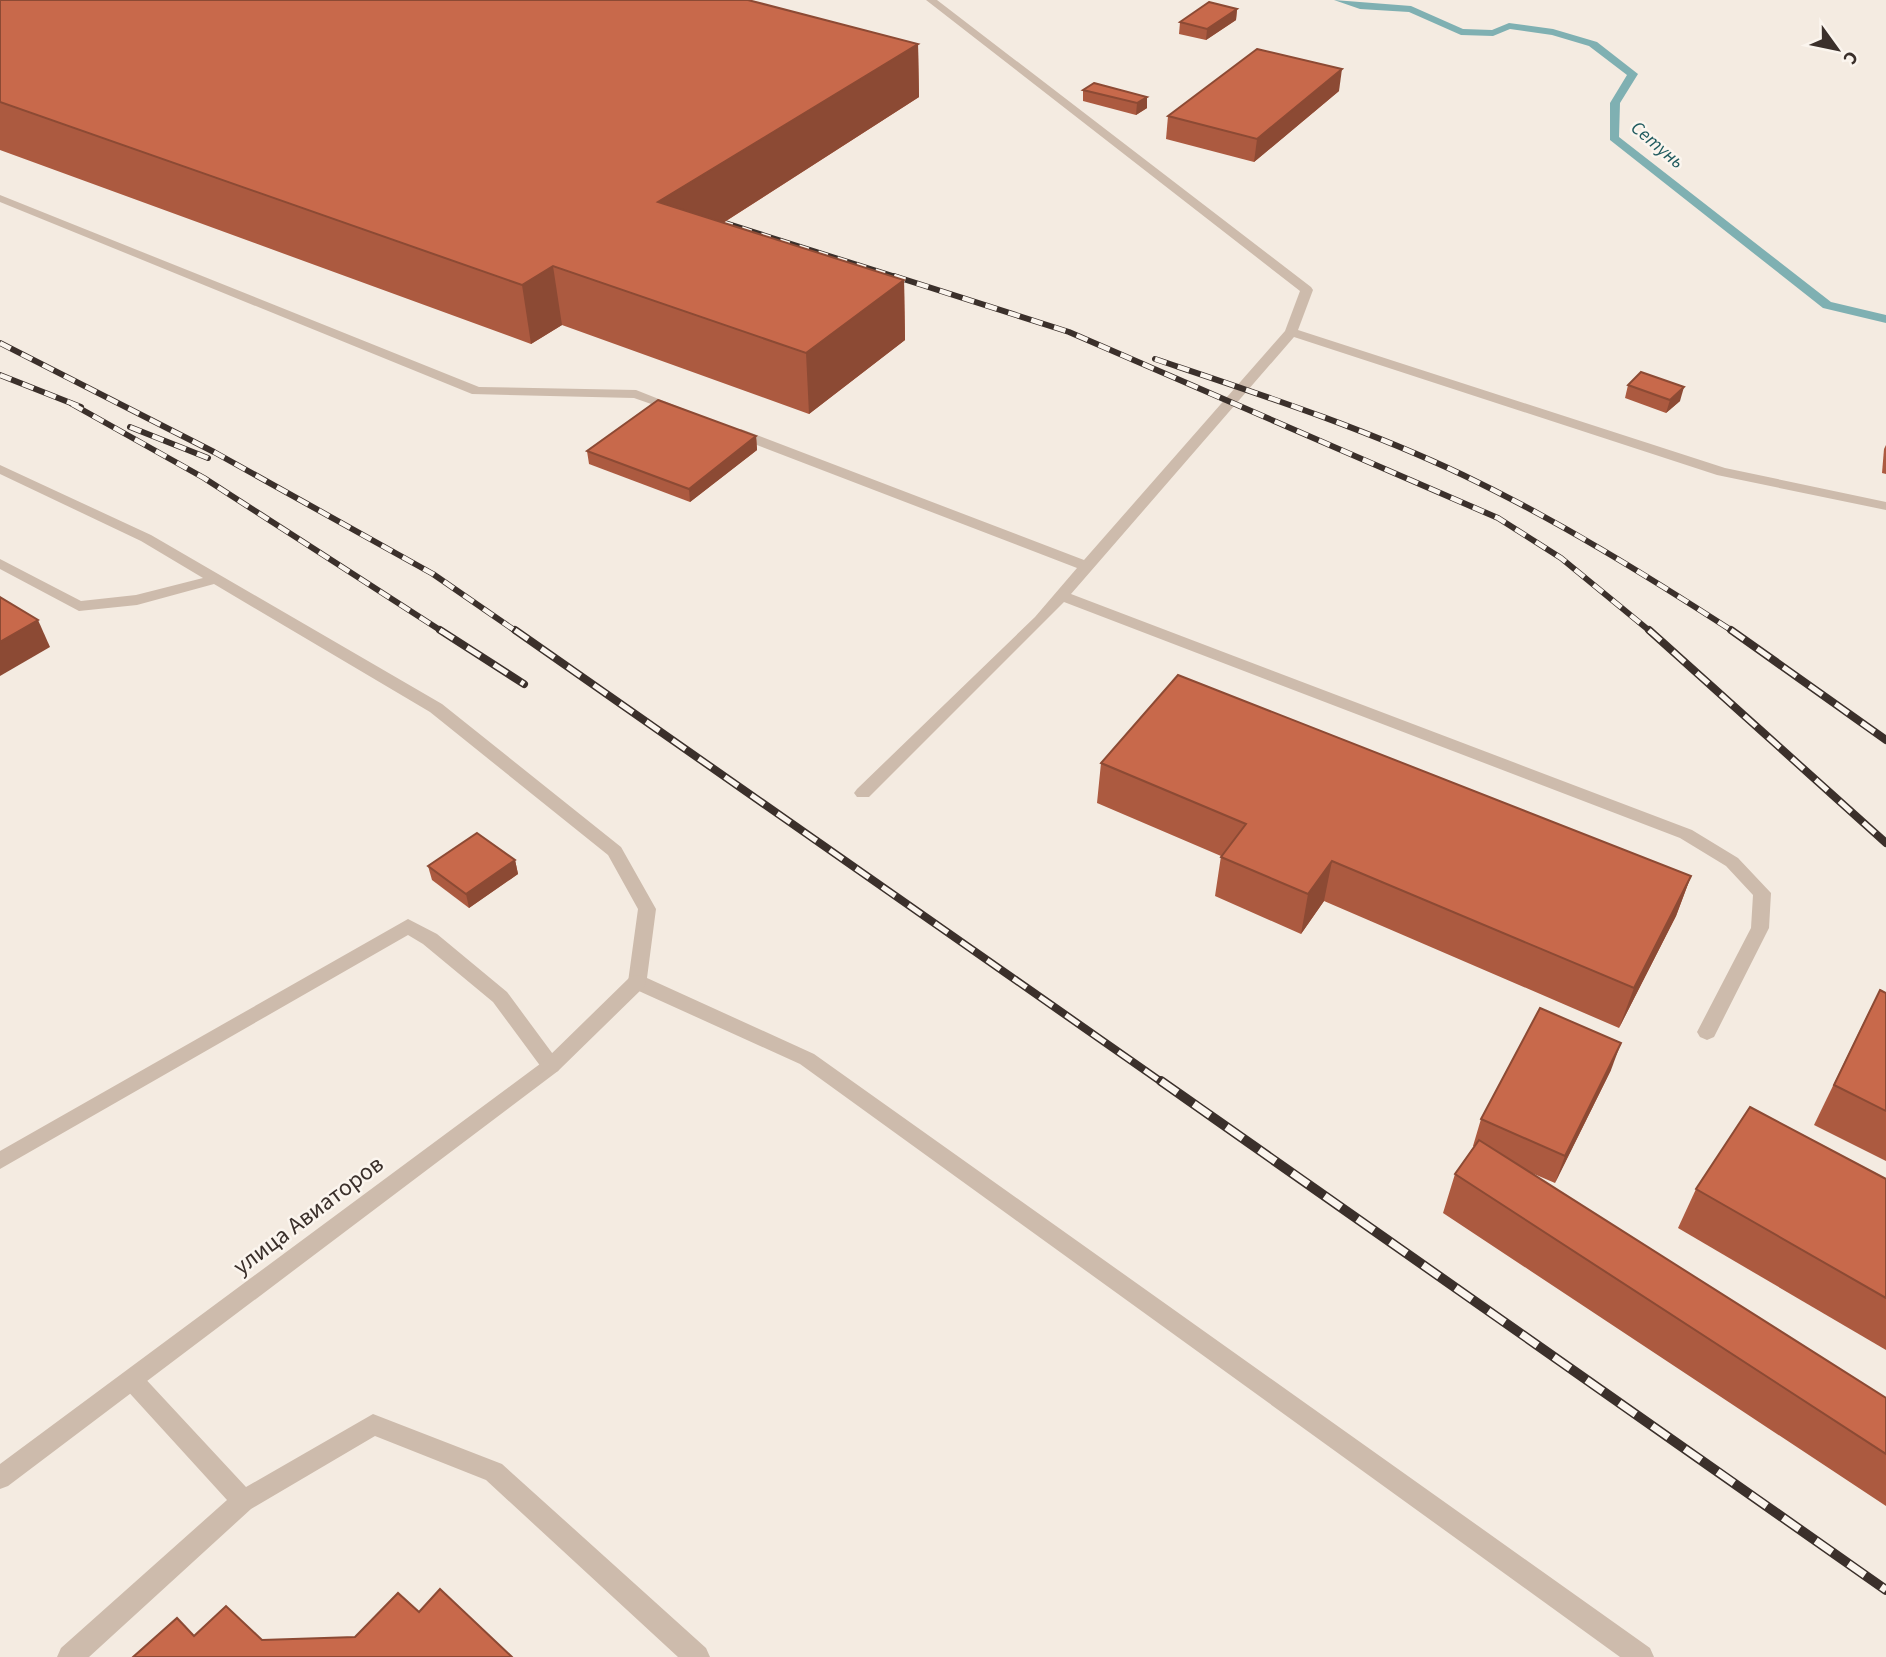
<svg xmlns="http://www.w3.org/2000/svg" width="1886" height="1657" font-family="'Source Sans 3',sans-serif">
  <rect width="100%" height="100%" fill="#f4ebe1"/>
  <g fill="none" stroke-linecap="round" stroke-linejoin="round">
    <path fill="#7fb0b2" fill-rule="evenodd" d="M 1334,0 L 1411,6 L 1463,29 L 1492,30 L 1509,23 L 1553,29 L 1597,42 L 1638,74 L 1620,103 L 1619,137 L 1831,302 L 1886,315 L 1886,323 L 1823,308 L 1610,140 L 1610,103 L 1627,75 L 1589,46 L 1552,35 L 1510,29 L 1493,36 L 1461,35 L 1409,12 L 1360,9 Z"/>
    <g fill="#cdbbac" fill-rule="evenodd">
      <path d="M 926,0 L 937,0 L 1311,287 L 1313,290 L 1298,330 L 1725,468 L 1886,502 L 1886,510 L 1717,475 L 1294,337 L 1071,594 L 1692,830 L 1738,858 L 1771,893 L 1769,928 L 1714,1037 L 1707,1040 L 1700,1037 L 1697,1032 L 1751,928 L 1753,895 L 1726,866 L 1680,838 L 1064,602 L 869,797 L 857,797 L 854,793 L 857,789 L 1035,617 L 1077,568 L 731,435 L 731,429 L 741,429 L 1084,560 L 1285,331 L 1300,291 Z"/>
      <path d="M 0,195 L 479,387 L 636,390 L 684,409 L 677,413 L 634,398 L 472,394 L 0,202 Z"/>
      <path d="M 0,465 L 151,535 L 442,704 L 621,847 L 656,909 L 647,978 L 814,1054 L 1650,1648 L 1654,1657 L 1620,1657 L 800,1064 L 630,987 L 628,982 L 638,909 L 608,855 L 430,712 L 214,584 L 137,605 L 79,611 L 0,569 L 0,559 L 81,601 L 136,595 L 203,578 L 141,541 L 0,474 Z"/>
      <path d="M 408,919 L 437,934 L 507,992 L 558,1061 L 561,1066 L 558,1071 L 551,1074 L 544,1071 L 493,1002 L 423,944 L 408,935 L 0,1169 L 0,1151 Z"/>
      <path d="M 132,1370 L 140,1373 L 246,1487 L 373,1414 L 502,1464 L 706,1648 L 710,1657 L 678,1657 L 486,1480 L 375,1436 L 251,1509 L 89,1657 L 57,1657 L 61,1648 L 227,1500 L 124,1387 L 121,1380 L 124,1373 Z"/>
    </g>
    <path fill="#cdbbac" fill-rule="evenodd" d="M 637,975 L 644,977 L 646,982 L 644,987 L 558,1071 L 8,1486 L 0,1489 L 0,1464 L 544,1061 L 630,977 Z"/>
    <defs>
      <path id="rail-far3" d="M 723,222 L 900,278"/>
      <g id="rail-far2">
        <path d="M 894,276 L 1069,332 L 1498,518 L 1561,558 L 1651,632"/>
        <path d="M 0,343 L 214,452 L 433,574 L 517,632"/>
        <path d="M 1155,359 C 1259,394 1364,428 1463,475 C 1557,520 1646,575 1734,632"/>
        <path d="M 0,375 L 81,407"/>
        <path d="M 72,404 L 204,478 L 443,632"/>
        <path d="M 130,427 L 208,458"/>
      </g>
      <g id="rail-far1">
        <path d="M 440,630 L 524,684"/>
        <path d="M 515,630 L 1163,1083"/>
        <path d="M 1649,630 L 1886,843"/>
        <path d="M 1731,630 L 1886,740"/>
      </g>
      <path id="rail" d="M 1161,1081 L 1886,1590"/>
    </defs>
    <use href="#rail-far3" stroke="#3b302b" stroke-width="5"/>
    <use href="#rail-far2" stroke="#3b302b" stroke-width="6"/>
    <use href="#rail-far1" stroke="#3b302b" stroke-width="8"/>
    <use href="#rail" stroke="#3b302b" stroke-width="10"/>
    <use href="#rail-far3" stroke="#fbf5ee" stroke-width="3.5" stroke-dasharray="10" stroke-linecap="butt"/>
    <use href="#rail-far2" stroke="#fbf5ee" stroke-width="4.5" stroke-dasharray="12" stroke-linecap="butt"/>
    <use href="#rail-far1" stroke="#fbf5ee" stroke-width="5" stroke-dasharray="16" stroke-linecap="butt"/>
    <use href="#rail" stroke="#fbf5ee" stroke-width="7" stroke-dasharray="20" stroke-linecap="butt"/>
  </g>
  <g fill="#ac5a40">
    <path d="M 0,0 L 918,44 L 919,97 L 723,223 L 904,280 L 905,340 L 809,414 L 562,325 L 531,344 L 0,150 Z"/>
    <path d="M 1237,9 L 1236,20 L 1206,40 L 1179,34 L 1180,22 Z"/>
    <path d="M 1094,83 L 1147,108 L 1136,115 L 1083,101 L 1083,90 Z"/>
    <path d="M 1339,91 L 1254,162 L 1166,139 L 1168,116 Z"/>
    <path d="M 1628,385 L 1680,401 L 1666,413 L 1625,398 Z"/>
    <path d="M 756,436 L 757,450 L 690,502 L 589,464 L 587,451 Z"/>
    <path d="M 1886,445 L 1886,474 L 1882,473 L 1884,449 Z"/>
    <path d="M 1101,763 L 1691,876 L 1676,916 L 1619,1028 L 1324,901 L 1301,934 L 1215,896 L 1221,856 L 1097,803 Z"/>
    <path d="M 515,860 L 518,874 L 469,908 L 432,880 L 428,866 Z"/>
    <path d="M 1880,990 L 1886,993 L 1886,1161 L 1814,1125 L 1860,1030 Z"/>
    <path d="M 1611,1070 L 1555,1183 L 1527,1171 L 1886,1398 L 1886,1506 L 1443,1213 L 1455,1174 L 1474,1146 L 1473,1146 L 1481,1119 Z"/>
    <path d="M 1886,1179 L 1886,1350 L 1678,1228 L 1696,1189 Z"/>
  </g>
  <g fill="#8c4a34">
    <path d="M 1237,9 L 1236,20 L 1206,40 L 1207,29 Z"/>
    <path d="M 918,44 L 919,97 L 665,260 L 658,202 Z"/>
    <path d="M 1342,69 L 1339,91 L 1254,162 L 1257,139 Z"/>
    <path d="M 1147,97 L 1147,108 L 1136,115 L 1137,103 Z"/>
    <path d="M 553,266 L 562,325 L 531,344 L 522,285 Z"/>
    <path d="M 904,280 L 905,340 L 809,414 L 806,353 Z"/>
    <path d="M 1684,387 L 1680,401 L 1666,413 L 1670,400 Z"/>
    <path d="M 756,436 L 757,450 L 690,502 L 689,489 Z"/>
    <path d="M 38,620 L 50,647 L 0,676 L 0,642 Z"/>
    <path d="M 515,860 L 518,874 L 469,908 L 466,894 Z"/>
    <path d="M 1332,861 L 1324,901 L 1301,934 L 1308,894 Z"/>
    <path d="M 1691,876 L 1676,916 L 1619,1028 L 1634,988 Z"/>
    <path d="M 1621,1043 L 1611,1070 L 1555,1183 L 1565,1156 Z"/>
  </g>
  <g fill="#c8694b" stroke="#8c4a34" stroke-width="2">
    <path d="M 0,0 L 748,0 L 918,44 L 658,202 L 904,280 L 806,353 L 553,266 L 522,285 L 0,102 Z"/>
    <path d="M 1209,2 L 1237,9 L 1207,29 L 1180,22 Z"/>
    <path d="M 1257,49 L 1342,69 L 1257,139 L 1168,116 Z"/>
    <path d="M 1094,83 L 1147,97 L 1137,103 L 1083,90 Z"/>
    <path d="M 1641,372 L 1684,387 L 1670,400 L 1628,385 Z"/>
    <path d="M 658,400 L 756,436 L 689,489 L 587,451 Z"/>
    <path d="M 0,597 L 38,620 L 0,642 Z"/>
    <path d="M 1178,675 L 1691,876 L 1634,988 L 1332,861 L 1308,894 L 1221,857 L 1246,824 L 1101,763 Z"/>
    <path d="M 477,833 L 515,860 L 466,894 L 428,866 Z"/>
    <path d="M 1880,990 L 1886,993 L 1886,1111 L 1834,1085 Z"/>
    <path d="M 1540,1008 L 1621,1043 L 1565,1156 L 1481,1119 Z"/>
    <path d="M 1750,1107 L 1886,1179 L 1886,1298 L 1696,1189 Z"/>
    <path d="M 1479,1140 L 1886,1398 L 1886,1454 L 1455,1174 Z"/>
    <path d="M 440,1589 L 512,1657 L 133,1657 L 177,1618 L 194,1636 L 226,1606 L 262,1640 L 355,1637 L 398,1593 L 419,1612 Z"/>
  </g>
  <g text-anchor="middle" stroke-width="5" stroke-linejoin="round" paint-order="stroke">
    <g font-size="19" font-style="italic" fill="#1f5a5e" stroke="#fbf5ee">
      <text transform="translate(1658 144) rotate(40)" y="7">Сетунь</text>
    </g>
    <g font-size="24" fill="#3b302b" stroke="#fbf5ee">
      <text transform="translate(308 1215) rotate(-37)" y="8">улица Авиаторов</text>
    </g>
  </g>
  <g transform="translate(1837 49) rotate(123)" stroke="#fbf5ee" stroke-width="5" paint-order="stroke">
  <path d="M0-5L12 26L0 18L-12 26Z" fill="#3b302b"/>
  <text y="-10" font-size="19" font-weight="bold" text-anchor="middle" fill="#3b302b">С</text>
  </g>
</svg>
